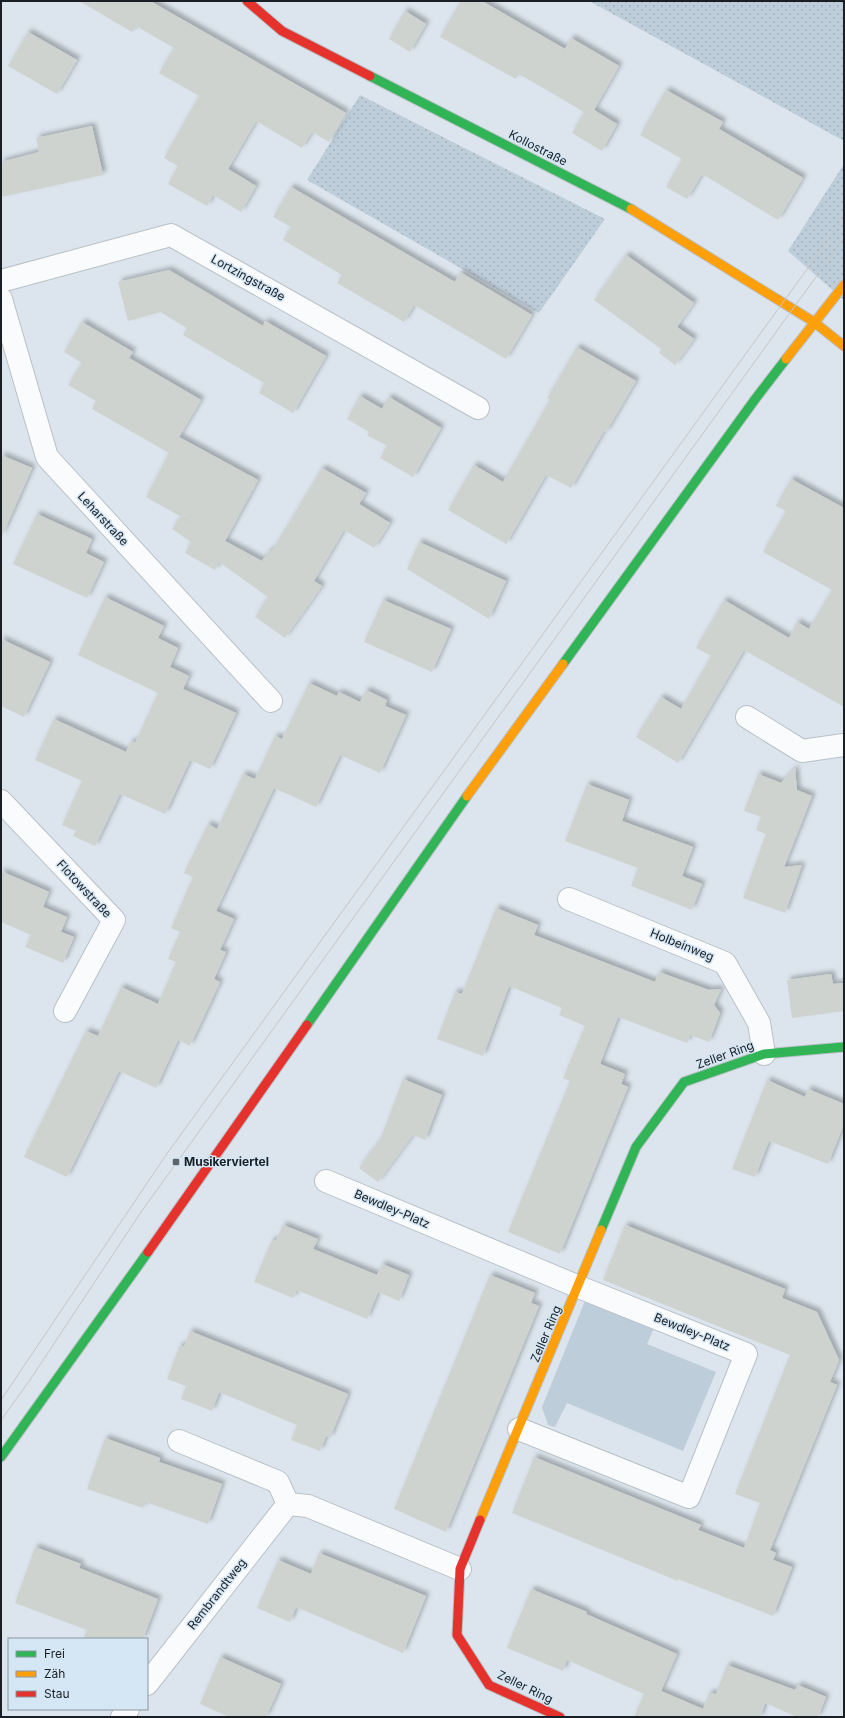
<svg xmlns="http://www.w3.org/2000/svg" width="845" height="1718" font-family="Inter,sans-serif">
  <defs>
    <pattern id="grass-dots" width="8" height="8" patternUnits="userSpaceOnUse"><rect width="8" height="8" fill="#becdda"/><path d="M2 2h.1M6 6h.1" fill="none" stroke="#a3b0bb" stroke-width="1.8" stroke-linecap="round"/></pattern>
    <filter id="shadow"><feDropShadow dx="3.5" dy="-3.5" stdDeviation="2" flood-color="#0004"/></filter>
  </defs>
  <rect width="100%" height="100%" fill="#dce5ed"/>
  <g fill="url(#grass-dots)">
    <path d="M 589,1 L 844,1 L 844,141 Z"/>
    <path d="M 360,95 L 605,219 L 539,313 L 307,180 Z"/>
    <path d="M 844,164 L 844,300 L 788,251 Z"/>
  </g>
  <path fill="#becdda" d="M 589,1291 L 658,1319 L 647,1344 L 716,1372 L 683,1451 L 567,1403 L 555,1427 L 548,1425 L 542,1407 Z"/>
  <g fill="#cfd3cf" filter="url(#shadow)">
    <path d="M 79,1 L 150,1 L 346,113 L 329,142 L 312,132 L 302,148 L 256,121 L 228,169 L 256,186 L 241,212 L 213,195 L 207,206 L 168,184 L 178,166 L 164,158 L 199,96 L 159,73 L 174,48 L 136,26 L 132,32 Z"/>
    <path d="M 461,1 L 482,1 L 565,49 L 571,38 L 619,66 L 594,110 L 617,124 L 602,151 L 572,133 L 584,112 L 519,74 L 516,79 L 440,37 Z"/>
    <path d="M 405,11 L 426,24 L 410,52 L 389,39 Z"/>
    <path d="M 28,32 L 77,60 L 57,94 L 8,66 Z"/>
    <path d="M 666,90 L 723,122 L 719,129 L 803,178 L 778,220 L 702,174 L 687,199 L 666,187 L 682,159 L 640,135 Z"/>
    <path d="M 92,126 L 103,175 L 1,197 L 1,162 L 39,152 L 36,138 Z"/>
    <path d="M 291,187 L 455,282 L 460,272 L 532,315 L 506,359 L 414,305 L 404,322 L 337,283 L 342,275 L 283,240 L 291,227 L 273,217 Z"/>
    <path d="M 626,255 L 694,303 L 677,327 L 694,339 L 675,365 L 659,353 L 661,349 L 594,300 Z"/>
    <path d="M 169,270 L 263,326 L 265,321 L 326,356 L 293,413 L 259,393 L 264,383 L 183,335 L 187,328 L 160,312 L 128,321 L 118,282 Z"/>
    <path d="M 82,322 L 133,352 L 129,358 L 201,400 L 179,437 L 258,480 L 225,541 L 262,561 L 270,550 L 272,551 L 322,468 L 366,493 L 359,504 L 390,523 L 374,548 L 344,530 L 314,581 L 322,586 L 285,638 L 255,617 L 268,597 L 219,562 L 215,570 L 185,553 L 191,542 L 172,529 L 180,517 L 199,527 L 146,497 L 169,453 L 92,409 L 96,401 L 68,385 L 82,363 L 64,352 Z"/>
    <path d="M 577,347 L 636,381 L 606,432 L 604,431 L 571,488 L 546,475 L 506,544 L 448,510 L 474,465 L 503,482 L 550,400 L 547,398 Z"/>
    <path d="M 360,396 L 382,409 L 389,397 L 441,428 L 413,477 L 380,458 L 387,446 L 367,435 L 369,432 L 347,419 Z"/>
    <path d="M 1,455 L 32,468 L 1,538 Z"/>
    <path d="M 791,479 L 844,508 L 844,707 L 744,650 L 678,763 L 636,737 L 661,697 L 681,709 L 711,656 L 696,648 L 724,600 L 789,638 L 797,622 L 809,629 L 832,590 L 763,552 L 786,511 L 776,506 Z"/>
    <path d="M 37,514 L 92,539 L 86,553 L 104,562 L 87,598 L 13,564 Z"/>
    <path d="M 419,542 L 506,581 L 489,619 L 407,569 Z"/>
    <path d="M 105,597 L 164,626 L 158,638 L 178,648 L 170,667 L 189,676 L 183,689 L 236,713 L 210,769 L 190,760 L 165,814 L 120,794 L 95,846 L 73,836 L 76,831 L 62,825 L 82,781 L 35,760 L 54,719 L 126,752 L 131,741 L 135,743 L 158,693 L 78,655 Z"/>
    <path d="M 383,600 L 451,629 L 432,672 L 364,642 Z"/>
    <path d="M 1,639 L 50,662 L 24,717 L 1,706 Z"/>
    <path d="M 309,683 L 337,696 L 339,692 L 360,702 L 366,690 L 387,700 L 385,706 L 406,715 L 380,773 L 340,755 L 316,807 L 274,788 L 216,911 L 234,919 L 220,950 L 226,952 L 214,979 L 220,982 L 190,1046 L 178,1040 L 156,1088 L 119,1071 L 67,1177 L 24,1157 L 86,1031 L 98,1036 L 121,987 L 158,1004 L 176,962 L 168,959 L 180,932 L 171,928 L 193,877 L 184,873 L 208,824 L 217,829 L 243,774 L 255,779 L 275,736 L 282,739 Z"/>
    <path d="M 795,768 L 797,790 L 812,796 L 784,867 L 802,865 L 785,913 L 743,898 L 766,834 L 756,830 L 761,817 L 744,811 L 758,774 L 781,783 Z"/>
    <path d="M 587,784 L 629,800 L 622,821 L 693,847 L 682,876 L 702,884 L 692,910 L 631,886 L 638,868 L 565,841 Z"/>
    <path d="M 1,871 L 49,892 L 43,907 L 67,917 L 61,932 L 74,937 L 63,963 L 25,947 L 31,935 L 1,922 Z"/>
    <path d="M 496,908 L 538,925 L 534,935 L 655,982 L 659,972 L 709,990 L 721,989 L 714,1005 L 720,1013 L 709,1042 L 690,1035 L 687,1043 L 618,1017 L 600,1064 L 625,1074 L 621,1084 L 628,1087 L 560,1254 L 508,1232 L 570,1081 L 563,1078 L 585,1026 L 559,1015 L 562,1008 L 509,986 L 483,1056 L 437,1039 L 455,992 L 462,994 Z"/>
    <path d="M 831,974 L 833,984 L 844,983 L 844,1011 L 792,1018 L 787,980 Z"/>
    <path d="M 403,1079 L 442,1095 L 425,1140 L 413,1135 L 378,1182 L 359,1168 L 380,1140 Z"/>
    <path d="M 767,1080 L 805,1097 L 808,1089 L 844,1104 L 844,1124 L 828,1164 L 769,1141 L 755,1177 L 732,1169 Z"/>
    <path d="M 283,1225 L 318,1239 L 313,1249 L 377,1275 L 382,1264 L 409,1275 L 399,1301 L 378,1292 L 367,1319 L 297,1290 L 293,1298 L 254,1282 L 272,1240 L 276,1241 Z"/>
    <path d="M 625,1225 L 785,1289 L 782,1298 L 817,1312 L 839,1360 L 830,1382 L 837,1385 L 770,1550 L 776,1553 L 773,1560 L 792,1567 L 773,1616 L 678,1579 L 678,1581 L 512,1513 L 534,1457 L 701,1525 L 698,1530 L 744,1548 L 760,1503 L 735,1494 L 790,1355 L 603,1280 Z"/>
    <path d="M 490,1275 L 535,1293 L 531,1303 L 539,1306 L 446,1532 L 394,1509 Z"/>
    <path d="M 190,1331 L 348,1394 L 330,1438 L 326,1436 L 320,1451 L 291,1440 L 297,1425 L 219,1392 L 212,1411 L 181,1399 L 186,1386 L 167,1379 L 180,1345 L 184,1347 Z"/>
    <path d="M 105,1438 L 160,1458 L 159,1462 L 222,1484 L 208,1524 L 145,1502 L 143,1508 L 87,1489 Z"/>
    <path d="M 35,1547 L 81,1564 L 79,1568 L 158,1599 L 143,1639 L 83,1639 L 87,1630 L 15,1603 Z"/>
    <path d="M 319,1553 L 426,1596 L 403,1653 L 296,1607 L 290,1622 L 257,1608 L 278,1560 L 311,1574 Z"/>
    <path d="M 531,1589 L 587,1612 L 586,1614 L 677,1654 L 661,1691 L 703,1709 L 709,1693 L 716,1694 L 727,1665 L 795,1690 L 798,1685 L 826,1697 L 818,1717 L 797,1717 L 765,1703 L 760,1717 L 634,1717 L 644,1694 L 567,1660 L 563,1671 L 507,1648 Z"/>
    <path d="M 220,1657 L 281,1684 L 266,1717 L 229,1717 L 200,1704 Z"/>
  </g>
  <g fill="none" stroke-linecap="round" stroke-linejoin="round">
    <defs>
      <g id="street">
        <path d="M 1,281 L 171,235 L 478,408"/>
        <path d="M 1,299 L 47,457 L 271,701"/>
        <path d="M 747,717 L 802,751 L 844,745"/>
        <path d="M 1,801 L 114,920 L 65,1011"/>
        <path d="M 569,899 L 725,963 L 759,1023 L 764,1054"/>
        <path d="M 326,1181 L 579,1287 L 746,1354 L 689,1497 L 519,1429"/>
        <path d="M 179,1441 L 278,1482 L 288,1504"/>
        <path d="M 147,1684 L 288,1504 L 308,1506 L 460,1569"/>
        <path d="M 122,1717 L 128,1709"/>
      </g>
      <g id="fast">
        <path d="M 370,76 L 631,209"/>
        <path d="M 563,664 L 756,398 L 786,359"/>
        <path d="M 307,1025 L 467,796"/>
        <path d="M 601,1230 L 636,1147 L 684,1082 L 764,1054 L 844,1047"/>
        <path d="M 1,1457 L 148,1252"/>
      </g>
      <g id="slow">
        <path d="M 631,209 L 814,322 L 844,346"/>
        <path d="M 786,359 L 844,285"/>
        <path d="M 467,796 L 563,664"/>
        <path d="M 480,1520 L 601,1230"/>
      </g>
      <g id="jam">
        <path d="M 247,1 L 282,31 L 370,76"/>
        <path d="M 148,1252 L 307,1025"/>
        <path d="M 480,1520 L 460,1569 L 457,1635 L 489,1685 L 560,1717"/>
      </g>
    </defs>
    <use href="#street" stroke="#b9c1c7" stroke-width="24"/>
    <use href="#fast" stroke="#b9c1c7" stroke-width="11"/>
    <use href="#slow" stroke="#b9c1c7" stroke-width="11"/>
    <use href="#jam" stroke="#b9c1c7" stroke-width="11"/>
    <use href="#street" stroke="#fafbfc" stroke-width="22"/>
    <use href="#fast" stroke="#30b455" stroke-width="9"/>
    <use href="#slow" stroke="#ff9f0a" stroke-width="9"/>
    <use href="#jam" stroke="#e5322d" stroke-width="9"/>
    <g stroke="#c4c6c8" stroke-width="1">
      <path d="M 1,1400 L 166,1155 L 844,218"/>
      <path d="M 1,1420 L 30,1380 L 141,1212 L 844,238"/>
    </g>
  </g>
  <rect fill="#5d646a" stroke="#d5e6f4" stroke-width="1.5" x="172" y="1158" width="8" height="8" rx="2"/>
  <g text-anchor="middle" stroke-width="3" stroke-linejoin="round" paint-order="stroke">
    <g font-size="12" fill="#191f24" stroke="#d5e6f4">
      <text transform="translate(538 148) rotate(27)" y="4">Kollostraße</text>
      <text transform="translate(248 278) rotate(29)" y="4">Lortzingstraße</text>
      <text transform="translate(103 519) rotate(47)" y="4">Leharstraße</text>
      <text transform="translate(84 889) rotate(47)" y="4">Flotowstraße</text>
      <text transform="translate(682 945) rotate(22)" y="4">Holbeinweg</text>
      <text transform="translate(725 1055) rotate(-20)" y="4">Zeller Ring</text>
      <text transform="translate(392 1209) rotate(23)" y="4">Bewdley-Platz</text>
      <text transform="translate(692 1332) rotate(22)" y="4">Bewdley-Platz</text>
      <text transform="translate(546 1334) rotate(-67)" y="4">Zeller Ring</text>
      <text transform="translate(217 1594) rotate(-52)" y="4">Rembrandtweg</text>
      <text transform="translate(525 1687) rotate(26)" y="4">Zeller Ring</text>
    </g>
    <g font-size="12" font-weight="bold" fill="#191f24" stroke="#d5e6f4" text-anchor="start">
      <text x="184" y="1166">Musikerviertel</text>
    </g>
  </g>
  <rect width="845" height="1718" fill="none" stroke="#191f24" stroke-width="4"/>
  <rect x="8" y="1638" width="140" height="72" fill="#d5e6f4" stroke="#8a96a1"/>
  <rect x="16" y="1651" width="20" height="6" fill="#30b455" stroke="#8a96a1"/>
  <text x="44" y="1658" font-size="12" fill="#191f24">Frei</text>
  <rect x="16" y="1671" width="20" height="6" fill="#ff9f0a" stroke="#8a96a1"/>
  <text x="44" y="1678" font-size="12" fill="#191f24">Zäh</text>
  <rect x="16" y="1691" width="20" height="6" fill="#e5322d" stroke="#8a96a1"/>
  <text x="44" y="1698" font-size="12" fill="#191f24">Stau</text>
</svg>
